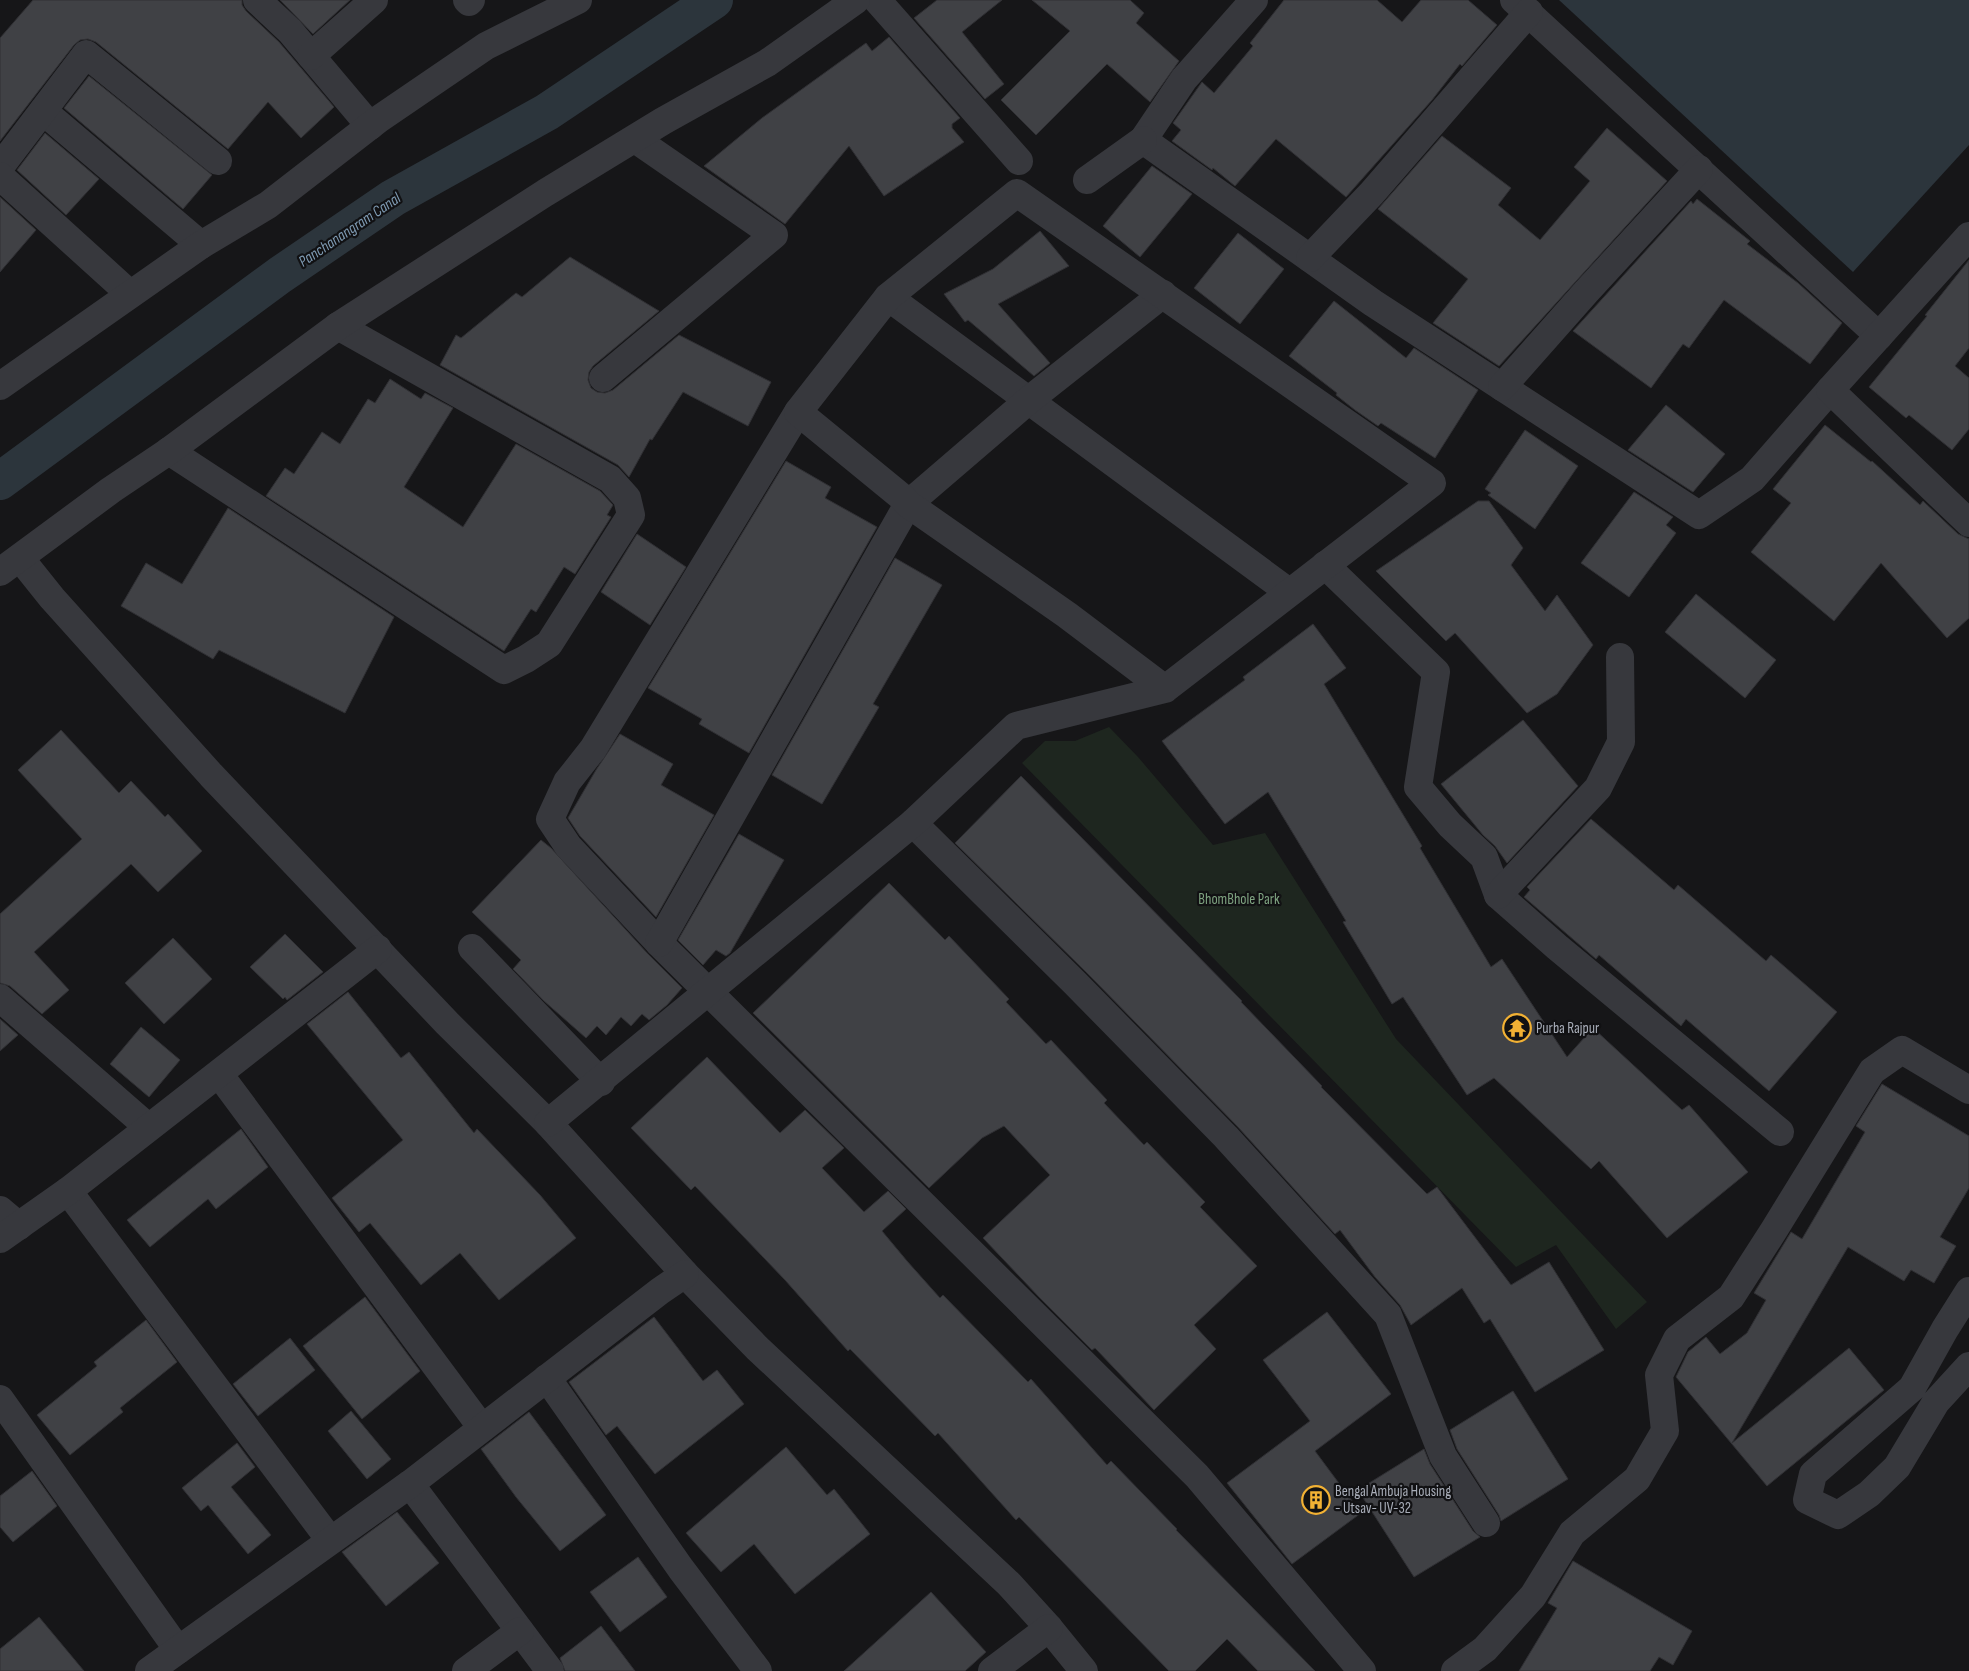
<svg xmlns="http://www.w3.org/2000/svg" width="1969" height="1671" font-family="'Sofia Sans Condensed',sans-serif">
  <rect width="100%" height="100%" fill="#161618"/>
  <path fill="#1e261f" d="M 1109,727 L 1138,757 L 1213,845 L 1265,833 L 1396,1039 L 1647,1302 L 1616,1329 L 1556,1245 L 1516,1267 L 1022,763 L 1045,741 L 1075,741 Z"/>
  <path fill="#2c353c" d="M 1559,0 L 1969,0 L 1969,145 L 1853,272 Z"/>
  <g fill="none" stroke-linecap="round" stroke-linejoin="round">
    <path stroke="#2c353c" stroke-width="38" d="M 0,481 L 280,275 L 393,198 L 547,112 L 714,0"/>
  </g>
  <g fill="#404145" stroke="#303034">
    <path d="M 33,0 L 242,0 L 242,5 L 246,11 L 279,42 L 334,107 L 301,138 L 268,102 L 228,149 L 96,42 L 88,39 L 80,40 L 74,45 L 0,141 L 0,38 Z"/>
    <path d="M 280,0 L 350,0 L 313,34 Z"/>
    <path d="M 937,0 L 1002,0 L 962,32 L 1004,84 L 985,99 L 914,18 Z"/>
    <path d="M 1032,0 L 1130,0 L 1144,13 L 1136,23 L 1179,61 L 1150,102 L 1107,64 L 1036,135 L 1001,100 L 1070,31 Z"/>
    <path d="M 1284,0 L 1377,0 L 1402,22 L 1421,0 L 1468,0 L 1497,25 L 1462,66 L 1460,64 L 1432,100 L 1346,197 L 1276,139 L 1235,186 L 1213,168 L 1212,170 L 1172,141 L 1181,130 L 1173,123 L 1202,82 L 1214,93 L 1253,46 L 1250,43 Z"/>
    <path d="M 889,37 L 960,118 L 952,124 L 952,128 L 964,142 L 884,196 L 849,146 L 785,224 L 704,166 L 762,118 L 866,43 L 872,51 Z"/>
    <path d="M 89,76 L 212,175 L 183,209 L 64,108 Z"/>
    <path d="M 1607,128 L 1667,181 L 1499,366 L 1433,323 L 1468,279 L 1378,209 L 1442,136 L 1511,188 L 1498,205 L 1540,240 L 1590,181 L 1574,167 Z"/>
    <path d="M 45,133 L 99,179 L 66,215 L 17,170 Z"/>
    <path d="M 1152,166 L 1192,194 L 1140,257 L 1103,226 Z"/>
    <path d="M 0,197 L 36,230 L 0,272 Z"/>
    <path d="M 1697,199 L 1750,241 L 1747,244 L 1798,283 L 1842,323 L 1810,364 L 1724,300 L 1689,348 L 1683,344 L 1651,388 L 1573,331 L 1691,201 L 1693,204 Z"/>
    <path d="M 1040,231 L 1069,266 L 998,304 L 1050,363 L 1034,376 L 968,320 L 965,322 L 944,294 L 993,269 Z"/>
    <path d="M 1238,233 L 1284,269 L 1240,324 L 1194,288 Z"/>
    <path d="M 570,257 L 659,311 L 593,366 L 589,372 L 588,380 L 591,388 L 597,392 L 605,393 L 613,390 L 679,335 L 771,382 L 748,426 L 683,392 L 652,440 L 650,439 L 629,477 L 618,465 L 440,365 L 456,335 L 461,338 L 516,293 L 522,297 Z"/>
    <path d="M 1969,260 L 1969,348 L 1955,366 L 1969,378 L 1969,429 L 1952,450 L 1909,415 L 1906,418 L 1869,387 L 1927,316 L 1925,315 Z"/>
    <path d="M 1334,301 L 1406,358 L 1414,348 L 1478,390 L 1435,458 L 1381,423 L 1378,426 L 1355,410 L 1336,395 L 1337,393 L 1289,356 Z"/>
    <path d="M 390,379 L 421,399 L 425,393 L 453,408 L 404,487 L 463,527 L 516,444 L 600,491 L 613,505 L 607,515 L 611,517 L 575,574 L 564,567 L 536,612 L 531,609 L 504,651 L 266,496 L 285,468 L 294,474 L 322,432 L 340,444 L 368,399 L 375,403 Z"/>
    <path d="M 1666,405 L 1725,454 L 1693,492 L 1628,450 Z"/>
    <path d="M 1825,425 L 1871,462 L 1872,461 L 1920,505 L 1923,501 L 1958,534 L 1969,539 L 1969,618 L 1947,638 L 1881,563 L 1834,621 L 1751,552 L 1791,503 L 1773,489 Z"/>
    <path d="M 1525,430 L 1578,466 L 1535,529 L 1488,495 L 1491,493 L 1485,489 Z"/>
    <path d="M 786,461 L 831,487 L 825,498 L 877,527 L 749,753 L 699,724 L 702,719 L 648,688 Z"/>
    <path d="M 1634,492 L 1673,517 L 1666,525 L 1676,533 L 1629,597 L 1581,563 Z"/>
    <path d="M 1478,501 L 1489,501 L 1523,548 L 1511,565 L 1545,611 L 1557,595 L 1593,645 L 1557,694 L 1527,713 L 1455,633 L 1446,641 L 1376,571 Z"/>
    <path d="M 228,508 L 394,617 L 345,713 L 219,650 L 213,659 L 121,606 L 146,563 L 182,584 Z"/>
    <path d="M 637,534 L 686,567 L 650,625 L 601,592 Z"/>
    <path d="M 895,558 L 942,585 L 873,704 L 879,707 L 822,804 L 772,775 Z"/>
    <path d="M 1696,594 L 1776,660 L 1745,698 L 1665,632 Z"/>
    <path d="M 1313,624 L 1346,668 L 1324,684 L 1422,846 L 1420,848 L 1491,967 L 1502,959 L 1567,1057 L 1593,1028 L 1682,1110 L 1689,1105 L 1748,1172 L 1667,1238 L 1599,1161 L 1591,1169 L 1494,1078 L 1467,1095 L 1403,997 L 1392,1004 L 1343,922 L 1346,921 L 1268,792 L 1225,824 L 1162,741 L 1245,680 L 1243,677 Z"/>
    <path d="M 1523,720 L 1578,786 L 1507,863 L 1495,846 L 1483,835 L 1441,784 Z"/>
    <path d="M 61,730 L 119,793 L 131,781 L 165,817 L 168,814 L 202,851 L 158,892 L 131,864 L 34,952 L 69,990 L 42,1014 L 10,986 L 0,983 L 0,914 L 82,839 L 18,770 Z"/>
    <path d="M 620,734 L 673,764 L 661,785 L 714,815 L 656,917 L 580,836 L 568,818 L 596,770 Z"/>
    <path d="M 1021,776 L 1242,1001 L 1241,1002 L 1322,1086 L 1321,1087 L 1427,1194 L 1437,1187 L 1511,1285 L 1549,1262 L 1604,1350 L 1535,1392 L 1490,1319 L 1484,1323 L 1462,1288 L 1411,1325 L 1400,1305 L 1375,1277 L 1340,1230 L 1335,1234 L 1237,1126 L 1086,972 L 955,843 Z"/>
    <path d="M 1591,819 L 1674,890 L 1678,885 L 1766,961 L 1771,955 L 1837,1012 L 1769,1091 L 1686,1019 L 1681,1026 L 1599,955 L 1596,959 L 1524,897 L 1530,890 L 1527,887 Z"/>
    <path d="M 739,834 L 784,860 L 730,953 L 726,956 L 716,950 L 703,965 L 678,940 Z"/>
    <path d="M 541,840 L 551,848 L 648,954 L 682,988 L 667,1005 L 649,1020 L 642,1014 L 631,1026 L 621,1017 L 606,1035 L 597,1026 L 586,1038 L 544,1001 L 513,969 L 521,960 L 472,912 Z"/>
    <path d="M 889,883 L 945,940 L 949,936 L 1009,999 L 1006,1002 L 1046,1044 L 1051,1040 L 1107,1100 L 1104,1103 L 1144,1145 L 1147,1142 L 1205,1202 L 1200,1207 L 1257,1266 L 1194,1325 L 1216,1349 L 1154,1410 L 1095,1348 L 1092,1350 L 1038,1296 L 983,1238 L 1050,1175 L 1004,1126 L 982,1138 L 929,1188 L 753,1013 Z"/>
    <path d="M 285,934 L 323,972 L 287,1000 L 285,997 L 283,999 L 250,967 Z"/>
    <path d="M 173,938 L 212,979 L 164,1024 L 125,983 Z"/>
    <path d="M 348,992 L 401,1058 L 409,1052 L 474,1133 L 477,1129 L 540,1195 L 576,1238 L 499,1300 L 460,1253 L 421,1285 L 370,1223 L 359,1232 L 332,1198 L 403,1140 L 307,1024 Z"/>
    <path d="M 0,1019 L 18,1035 L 0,1051 Z"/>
    <path d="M 141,1027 L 180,1060 L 149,1097 L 110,1064 Z"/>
    <path d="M 707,1057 L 780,1133 L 805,1110 L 844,1148 L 822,1168 L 864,1212 L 888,1191 L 906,1209 L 882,1231 L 907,1261 L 940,1298 L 943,1295 L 1028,1382 L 1031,1379 L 1107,1465 L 1111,1461 L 1177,1529 L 1176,1530 L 1315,1671 L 1258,1671 L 1227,1639 L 1195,1671 L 1169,1671 L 1019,1517 L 1016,1520 L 938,1433 L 935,1436 L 850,1349 L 848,1351 L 785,1280 L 695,1186 L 691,1190 L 631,1128 Z"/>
    <path d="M 1882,1084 L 1969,1136 L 1969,1188 L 1940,1237 L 1956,1246 L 1934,1283 L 1911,1270 L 1904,1281 L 1848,1247 L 1732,1443 L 1849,1348 L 1884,1390 L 1767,1486 L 1676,1377 L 1688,1352 L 1706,1337 L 1720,1354 L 1747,1333 L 1766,1300 L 1754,1293 L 1791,1232 L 1802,1239 L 1865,1132 L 1856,1126 Z"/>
    <path d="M 241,1129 L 268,1167 L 216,1209 L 208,1199 L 150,1247 L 127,1220 Z"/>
    <path d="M 365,1297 L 420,1371 L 362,1419 L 303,1346 Z"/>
    <path d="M 1327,1312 L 1391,1394 L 1315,1451 L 1361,1513 L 1292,1564 L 1227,1483 L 1310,1421 L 1263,1360 Z"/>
    <path d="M 654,1317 L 703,1381 L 717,1370 L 744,1404 L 655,1474 L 617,1426 L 606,1435 L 569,1382 Z"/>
    <path d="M 146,1320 L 177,1362 L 120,1408 L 123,1412 L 70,1455 L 37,1415 L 97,1366 L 94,1362 Z"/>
    <path d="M 290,1338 L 315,1370 L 258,1416 L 233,1384 Z"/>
    <path d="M 1513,1391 L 1568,1479 L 1501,1521 L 1499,1515 L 1457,1449 L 1450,1430 Z"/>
    <path d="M 351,1411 L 391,1459 L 367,1479 L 328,1431 Z"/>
    <path d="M 529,1412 L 606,1515 L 560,1551 L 516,1497 L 481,1449 Z"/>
    <path d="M 237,1443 L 255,1467 L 231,1487 L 271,1535 L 248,1554 L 208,1505 L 201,1511 L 182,1488 Z"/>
    <path d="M 786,1447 L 827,1495 L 834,1489 L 870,1534 L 795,1594 L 754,1544 L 721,1572 L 686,1533 Z"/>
    <path d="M 1424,1449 L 1430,1464 L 1473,1531 L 1480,1537 L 1414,1577 L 1358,1490 Z"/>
    <path d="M 32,1471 L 57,1506 L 13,1542 L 0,1527 L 0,1496 Z"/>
    <path d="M 397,1512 L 439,1563 L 386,1606 L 342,1552 Z"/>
    <path d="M 638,1557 L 667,1597 L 620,1632 L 590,1592 Z"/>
    <path d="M 1573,1561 L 1692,1631 L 1673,1665 L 1659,1657 L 1650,1671 L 1519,1671 L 1557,1608 L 1548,1603 Z"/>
    <path d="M 931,1592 L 986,1652 L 965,1671 L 844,1671 Z"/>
    <path d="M 39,1617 L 84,1671 L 0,1671 L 0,1649 Z"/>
    <path d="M 601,1626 L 635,1671 L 565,1671 L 560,1658 Z"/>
  </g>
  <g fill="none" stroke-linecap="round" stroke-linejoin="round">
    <g stroke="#37383d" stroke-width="28">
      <path d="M 257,0 L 290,31 L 370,126"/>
      <path d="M 467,0 L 469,2 L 471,0"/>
      <path d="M 877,0 L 1019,161"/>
      <path d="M 1254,0 L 1184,79 L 1143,140 L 1373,303 L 1699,515 L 1752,479 L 1830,390"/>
      <path d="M 1514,0 L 1879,336"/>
      <path d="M 311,56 L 374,0"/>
      <path d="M 43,111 L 201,245"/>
      <path d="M 0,167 L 86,54 L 218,161"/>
      <path d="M 0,176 L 130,294"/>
      <path d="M 1087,180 L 1143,140"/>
      <path d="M 1969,236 L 1830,390 L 1969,523"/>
      <path d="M 1310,258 L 1372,193 L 1529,12"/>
      <path d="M 888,297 L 1289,592"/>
      <path d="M 603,378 L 774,235 L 635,139"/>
      <path d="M 0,386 L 201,245 L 268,205 L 379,119 L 486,46 L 578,0"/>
      <path d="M 1502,387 L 1586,292 L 1699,169"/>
      <path d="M 798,412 L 593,749 L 567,782 L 550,819 L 568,846 L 659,943 L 1197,1476 L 1362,1671"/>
      <path d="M 169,451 L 504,670 L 526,659 L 549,644 L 631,515 L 627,498 L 610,479 L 338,326"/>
      <path d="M 20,558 L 52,598 L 211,775 L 447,1023 L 548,1123 L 685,1274 L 757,1348 L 1009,1584 L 1049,1628 L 1084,1671"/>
      <path d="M 1325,565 L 1436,672 L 1418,787 L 1450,825 L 1484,857 L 1498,895 L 1557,947 L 1780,1132"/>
      <path d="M 0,572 L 111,490 L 169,451 L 338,326 L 545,193 L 663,121 L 767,63 L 856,0"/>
      <path d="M 913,823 L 1075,983 L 1226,1137 L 1388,1315 L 1443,1456 L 1486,1523"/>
      <path d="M 1498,895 L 1598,788 L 1621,742 L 1620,657"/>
      <path d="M 659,943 L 908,504 L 1029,400 L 1163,294"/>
      <path d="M 472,948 L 601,1082"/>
      <path d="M 0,998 L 148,1127"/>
      <path d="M 219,1074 L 482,1428"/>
      <path d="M 548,1123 L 913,823 L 1016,726 L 1165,689 L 1432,483 L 1017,193 L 888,297 L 798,412 L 903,498 L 908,504 L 1067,615 L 1165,689"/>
      <path d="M 68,1191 L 330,1540"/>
      <path d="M 0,1210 L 19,1226"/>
      <path d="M 0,1239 L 68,1191 L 378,949"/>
      <path d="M 1969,1291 L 1945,1329 L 1912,1388 L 1813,1474 L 1807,1500 L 1838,1515 L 1869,1494 L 1897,1467 L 1936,1402 L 1969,1366"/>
      <path d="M 547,1378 L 681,1569 L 758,1671"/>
      <path d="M 0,1399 L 178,1650"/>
      <path d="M 410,1484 L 550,1671"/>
      <path d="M 149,1671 L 410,1484 L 660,1291 L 685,1274"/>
      <path d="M 466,1671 L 520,1631"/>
      <path d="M 992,1671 L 1049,1628"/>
      <path d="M 1455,1671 L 1485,1649 L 1533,1596 L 1572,1533 L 1637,1479 L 1665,1431 L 1659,1375 L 1677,1339 L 1731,1297 L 1774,1230 L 1872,1071 L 1902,1050 L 1969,1090"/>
    </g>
  </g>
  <defs>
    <symbol id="temple-ring" viewBox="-11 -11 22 22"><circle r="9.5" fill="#111113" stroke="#f2b134" stroke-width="1.5"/><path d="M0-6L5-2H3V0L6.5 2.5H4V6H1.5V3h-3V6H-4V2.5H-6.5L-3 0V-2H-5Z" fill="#f2b134"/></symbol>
    <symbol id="building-ring" viewBox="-11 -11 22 22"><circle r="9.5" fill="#111113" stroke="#f2b134" stroke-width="1.5"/><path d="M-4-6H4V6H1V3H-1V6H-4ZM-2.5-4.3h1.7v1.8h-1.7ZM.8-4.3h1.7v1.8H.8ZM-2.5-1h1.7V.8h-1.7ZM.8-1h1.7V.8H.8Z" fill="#f2b134"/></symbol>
  </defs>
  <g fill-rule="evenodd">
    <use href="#temple-ring" x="1501" y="1012" width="32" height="32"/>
    <use href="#building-ring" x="1300" y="1484" width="32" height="32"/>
  </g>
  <g text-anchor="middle" stroke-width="4.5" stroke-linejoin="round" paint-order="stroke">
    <g font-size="15" fill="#7fa381" stroke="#111113">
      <text x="1239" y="904">BhomBhole Park</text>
    </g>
    <g font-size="15" fill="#a8adb8" stroke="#111113" text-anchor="start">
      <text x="1536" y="1033">Purba Rajpur</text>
      <text x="1335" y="1496">Bengal Ambuja Housing<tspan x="1335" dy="17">- Utsav- UV-32</tspan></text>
    </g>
    <g font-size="16" font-style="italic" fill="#7f9bb3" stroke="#111113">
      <text transform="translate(349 229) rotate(-34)" y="6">Panchanangram Canal</text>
    </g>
  </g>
</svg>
